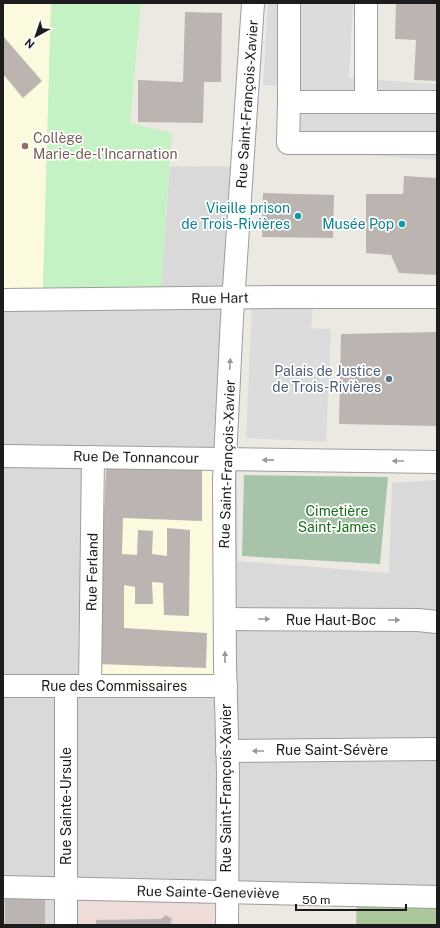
<svg xmlns="http://www.w3.org/2000/svg" width="440" height="928" font-family="'Public Sans',sans-serif">
  <rect width="100%" height="100%" fill="#ece9e3"/>
  <path fill="#dad9d9" d="M 170,166 L 243,167 L 235,294 L 238,561 L 389,573 L 392,483 L 437,480 L 437,899 L 220,893 L 68,925 L 3,925 L 3,297 L 160,297 Z"/>
  <g fill="#fbf9de">
    <path d="M 3,3 L 51,3 L 43,289 L 3,288 Z"/>
    <path d="M 234,447 L 229,679 L 85,679 L 89,448 Z"/>
  </g>
  <path fill="#eddcd8" d="M 72,885 L 226,892 L 226,925 L 72,925 Z"/>
  <path fill="#acc79c" d="M 357,895 L 437,899 L 437,925 L 356,925 Z"/>
  <path fill="#a7c3a9" d="M 244,475 L 388,477 L 380,564 L 242,556 Z"/>
  <path fill="#c4f2c4" d="M 51,3 L 141,3 L 130,123 L 172,133 L 160,297 L 43,289 Z"/>
  <g fill="#dcdcdc">
    <path d="M 268,3 L 353,3 L 349,78 L 437,84 L 437,160 L 289,150 L 293,87 L 263,85 Z"/>
    <path d="M 252,299 L 314,299 L 311,328 L 331,329 L 326,442 L 246,438 Z"/>
    <path d="M 70,885 L 69,925 L 45,925 L 45,896 Z"/>
  </g>
  <g fill="#bcb4b0">
    <path d="M 396,3 L 437,3 L 437,81 L 414,80 L 416,40 L 395,39 Z"/>
    <path d="M 185,12 L 222,13 L 221,82 L 204,82 L 203,123 L 138,122 L 138,80 L 183,82 Z"/>
    <path d="M 3,36 L 42,81 L 23,98 L 3,74 Z"/>
    <path d="M 404,176 L 437,178 L 437,275 L 399,273 L 391,255 L 366,253 L 366,194 L 403,194 Z"/>
    <path d="M 263,193 L 334,195 L 333,238 L 262,237 Z"/>
    <path d="M 437,332 L 437,426 L 339,424 L 341,334 Z"/>
    <path d="M 106,466 L 202,468 L 202,521 L 123,518 L 122,554 L 137,555 L 138,530 L 153,531 L 152,554 L 167,556 L 167,528 L 190,530 L 189,616 L 164,615 L 163,583 L 152,582 L 153,604 L 135,604 L 135,587 L 124,585 L 124,628 L 207,633 L 206,668 L 98,664 Z"/>
    <rect x="5" y="896" width="40" height="29"/>
    <path d="M 166,915 L 172,919 L 170,925 L 96,925 L 96,920 L 161,919 Z"/>
  </g>
  <g fill="none" stroke-linecap="round" stroke-linejoin="round">
    <defs>
      <g id="minor">
        <path d="M 289,3 L 289,102"/>
        <path d="M 366,3 L 366,102"/>
        <path d="M 437,102 L 289,102 L 288,143 L 437,143"/>
        <path d="M 3,300 L 278,297 L 437,297"/>
        <path d="M 3,456 L 437,462"/>
        <path d="M 225,619 L 418,620 L 437,622"/>
        <path d="M 3,686 L 226,686"/>
        <path d="M 66,686 L 66,925"/>
        <path d="M 90,686 L 93,457"/>
        <path d="M 227,751 L 437,749"/>
        <path d="M 3,887 L 437,897"/>
        <path d="M 227,925 L 228,773 L 225,666 L 224,479 L 232,318 L 253,3"/>
      </g>
    </defs>
    <use href="#minor" stroke="#9d9d9d" stroke-width="24"/>
    <use href="#minor" stroke="#fff" stroke-width="22"/>
  </g>
  <defs><path id="oneway-solid" d="M-6-.8H1V-3.2L6.5 0L1 3.2V.8H-6Z"/></defs>
  <g fill="#999">
    <use href="#oneway-solid" transform="translate(230 364) rotate(-87)"/>
    <use href="#oneway-solid" transform="translate(268 460) rotate(-179)"/>
    <use href="#oneway-solid" transform="translate(398 461) rotate(-180)"/>
    <use href="#oneway-solid" transform="translate(264 619)"/>
    <use href="#oneway-solid" transform="translate(394 620)"/>
    <use href="#oneway-solid" transform="translate(225 657) rotate(-90)"/>
    <use href="#oneway-solid" transform="translate(258 751) rotate(180)"/>
  </g>
  <circle fill="#8d6e63" stroke="#fff" stroke-width="1.5" cx="25" cy="146" r="4"/>
  <g fill="#0f9aa8" stroke="#fff" stroke-width="1.5">
    <circle cx="298" cy="216" r="4"/>
    <circle cx="402" cy="224" r="4"/>
  </g>
  <circle fill="#5c6f8a" stroke="#fff" stroke-width="1.5" cx="389" cy="379" r="4"/>
  <g text-anchor="middle" stroke-width="3.5" stroke-linejoin="round" paint-order="stroke">
    <g font-size="14" fill="#1c1c1c" stroke="#fff">
      <text transform="translate(247 104) rotate(-86)" y="5">Rue Saint-François-Xavier</text>
      <text transform="translate(220 298) rotate(-1)" y="5">Rue Hart</text>
      <text transform="translate(136 457) rotate(1)" y="5">Rue De Tonnancour</text>
      <text transform="translate(227 464) rotate(-88)" y="5">Rue Saint-François-Xavier</text>
      <text transform="translate(92 572) rotate(-89)" y="5">Rue Ferland</text>
      <text x="331" y="625">Rue Haut-Boc</text>
      <text x="114" y="691">Rue des Commissaires</text>
      <text x="332" y="755">Rue Saint-Sévère</text>
      <text transform="translate(226 788) rotate(-90)" y="5">Rue Saint-François-Xavier</text>
      <text transform="translate(66 806) rotate(-90)" y="5">Rue Sainte-Ursule</text>
      <text transform="translate(208 892) rotate(1)" y="5">Rue Sainte-Geneviève</text>
    </g>
    <g font-size="14" fill="#785e54" stroke="#fff" text-anchor="start">
      <text x="33" y="143">Collège<tspan x="33" dy="16">Marie-de-l'Incarnation</tspan></text>
    </g>
    <g font-size="14" fill="#0d838f" stroke="#fff" text-anchor="end">
      <text x="290" y="213">Vieille prison<tspan x="290" dy="16">de Trois-Rivières</tspan></text>
      <text x="394" y="229">Musée Pop</text>
    </g>
    <g font-size="14" fill="#4e5e75" stroke="#fff" text-anchor="end">
      <text x="381" y="376">Palais de Justice<tspan x="381" dy="16">de Trois-Rivières</tspan></text>
    </g>
    <g font-size="14" fill="#176d18" stroke="#fff">
      <text x="337" y="516">Cimetière<tspan x="337" dy="16">Saint-James</tspan></text>
    </g>
  </g>
  <rect width="440" height="928" fill="none" stroke="#1c1c1c" stroke-width="8"/>
  <g transform="translate(36 36) rotate(220)" stroke="#ffffff" stroke-width="3" paint-order="stroke">
  <path d="M0-3L7 15L0 10L-7 15Z" fill="#1c1c1c"/>
  <text y="-6" font-size="11" font-weight="bold" text-anchor="middle" fill="#1c1c1c">N</text>
  </g>
  <path d="M296 904v6h110v-6" fill="none" stroke="#1c1c1c" stroke-width="2"/>
  <text x="302" y="904" font-size="12" fill="#1c1c1c" stroke="#ffffff" stroke-width="3" paint-order="stroke">50 m</text>
</svg>
